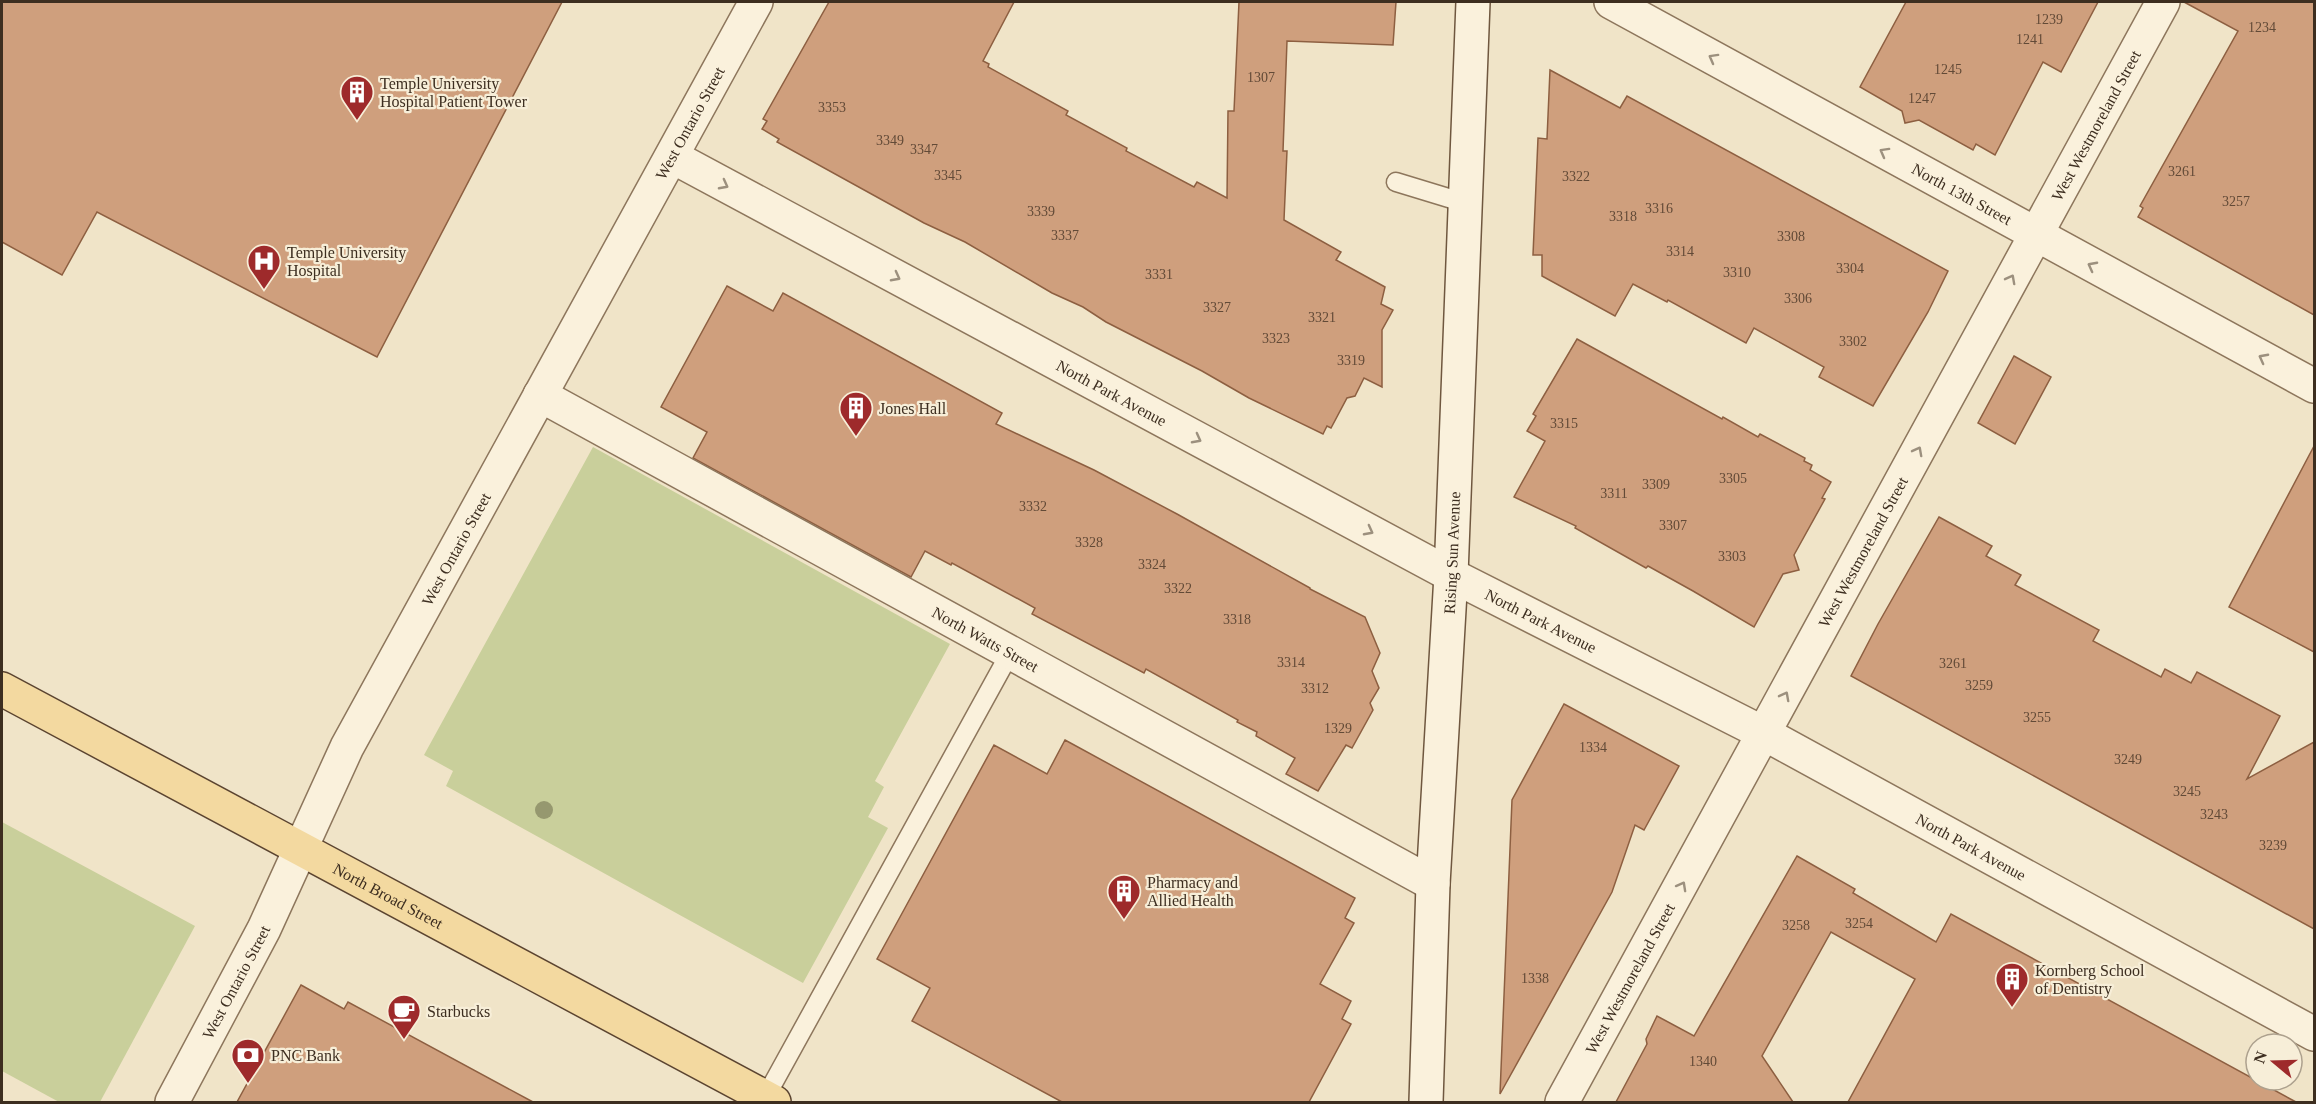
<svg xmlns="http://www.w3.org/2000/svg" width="2316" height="1104" font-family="Georgia,serif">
  <rect width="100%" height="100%" fill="#f0e4c8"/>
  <g fill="#c9cf9b">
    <path d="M 593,447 L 950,644 L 875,781 L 884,787 L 868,817 L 888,828 L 803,983 L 446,786 L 453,771 L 424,755 Z"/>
    <path d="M 2,822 L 195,926 L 100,1102 L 59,1102 L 2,1071 Z"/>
  </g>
  <g fill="#cf9f7d" stroke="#8d5f41" stroke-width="1.5">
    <path d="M 2,2 L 562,2 L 377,357 L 97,212 L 62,275 L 2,242 Z"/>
    <path d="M 829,2 L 1014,2 L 983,61 L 989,64 L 988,67 L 1068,111 L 1066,115 L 1127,148 L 1126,151 L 1194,187 L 1197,182 L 1227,198 L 1228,111 L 1234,111 L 1239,2 L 1396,2 L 1393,45 L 1287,41 L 1283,151 L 1287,151 L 1284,220 L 1341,252 L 1336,260 L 1385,287 L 1381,304 L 1393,310 L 1382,330 L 1382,387 L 1364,378 L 1355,396 L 1347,398 L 1331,428 L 1327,426 L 1323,434 L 1249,398 L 1202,371 L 1106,322 L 1083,307 L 1052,293 L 965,242 L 924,223 L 777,142 L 779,139 L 762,129 L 767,121 L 763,119 Z"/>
    <path d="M 1906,2 L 2098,2 L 2061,72 L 2043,62 L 1995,155 L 1976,144 L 1973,150 L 1919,120 L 1905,123 L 1902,111 L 1860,87 Z"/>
    <path d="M 2184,2 L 2314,2 L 2314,315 L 2138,217 L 2143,208 L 2140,206 L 2238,31 Z"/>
    <path d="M 1550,70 L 1620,108 L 1627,96 L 1948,271 L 1928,312 L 1873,406 L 1819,377 L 1824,367 L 1754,328 L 1746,343 L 1668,300 L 1667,302 L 1633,284 L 1615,316 L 1542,276 L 1542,255 L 1533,255 L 1538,138 L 1547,139 Z"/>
    <path d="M 727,286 L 773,311 L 783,293 L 1002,413 L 996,424 L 1094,470 L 1177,514 L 1310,588 L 1310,589 L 1365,617 L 1380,653 L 1372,671 L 1379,688 L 1370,703 L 1373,710 L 1352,748 L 1346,745 L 1318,791 L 1286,774 L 1295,758 L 1256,736 L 1257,732 L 1237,722 L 1238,720 L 1146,669 L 1144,673 L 1032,614 L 1035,608 L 952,563 L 951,565 L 925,551 L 911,577 L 693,458 L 707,432 L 661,407 Z"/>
    <path d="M 1577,339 L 1722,419 L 1723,417 L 1758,437 L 1760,434 L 1805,458 L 1804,461 L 1812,465 L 1810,470 L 1831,482 L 1822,498 L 1825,499 L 1794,555 L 1799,570 L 1783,574 L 1754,627 L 1693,591 L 1648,566 L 1646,568 L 1575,528 L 1576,526 L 1514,497 L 1545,441 L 1527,431 L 1536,416 L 1533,414 Z"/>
    <path d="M 2014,356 L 2051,377 L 2015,444 L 1978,423 Z"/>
    <path d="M 2314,446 L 2314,652 L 2229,607 Z"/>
    <path d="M 1939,517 L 1992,546 L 1986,556 L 2021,575 L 2015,585 L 2099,630 L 2093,641 L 2161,677 L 2165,669 L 2191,683 L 2197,672 L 2280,716 L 2247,779 L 2314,742 L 2314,929 L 1851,676 L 1878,624 Z"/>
    <path d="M 1564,704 L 1679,766 L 1644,830 L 1635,825 L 1612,892 L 1500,1094 L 1512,800 Z"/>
    <path d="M 1065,740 L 1355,898 L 1345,918 L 1354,923 L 1320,984 L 1351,1001 L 1342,1019 L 1351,1024 L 1309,1102 L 1062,1102 L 912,1021 L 930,988 L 877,959 L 894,928 L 994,745 L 1047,774 Z"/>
    <path d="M 1797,856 L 1855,889 L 1853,893 L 1936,942 L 1951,914 L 2296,1102 L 1848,1102 L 1915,979 L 1831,932 L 1762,1056 L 1793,1102 L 1616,1102 L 1647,1044 L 1646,1039 L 1657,1016 L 1694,1036 Z"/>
    <path d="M 301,985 L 344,1009 L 348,1002 L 533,1102 L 237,1102 Z"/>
  </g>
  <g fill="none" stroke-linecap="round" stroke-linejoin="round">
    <defs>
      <g id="lane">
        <path d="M 1396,182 L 1465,203"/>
        <path d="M 765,1098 L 1010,653"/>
      </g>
      <g id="street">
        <path id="s1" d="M 1611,2 L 2314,386"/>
        <path id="s2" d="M 673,157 L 1451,575 L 1765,734 L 2314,1034"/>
        <path id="s3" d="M 540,395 L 1433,884"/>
        <path id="s4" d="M 172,1102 L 264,929 L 347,747 L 756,2"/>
        <path id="s5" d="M 1562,1102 L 2163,2"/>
      </g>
      <g id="secondary">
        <path id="s6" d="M 1426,1102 L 1433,884 L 1451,575 L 1473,2"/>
      </g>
      <g id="primary">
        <path id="s7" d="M 2,689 L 774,1102"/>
      </g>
    </defs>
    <use href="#lane" stroke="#8d765c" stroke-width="21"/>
    <use href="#street" stroke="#8d765c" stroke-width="36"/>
    <use href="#secondary" stroke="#6f573f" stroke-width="36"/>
    <use href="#primary" stroke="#5b4430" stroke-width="36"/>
    <use href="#lane" stroke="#faf1dc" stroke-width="18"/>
    <use href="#street" stroke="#faf1dc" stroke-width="33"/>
    <use href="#secondary" stroke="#faf1dc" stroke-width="33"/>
    <use href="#primary" stroke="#f3d9a0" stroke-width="33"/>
  </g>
  <circle fill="#96986f" cx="544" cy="810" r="9"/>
  <defs><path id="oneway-chevron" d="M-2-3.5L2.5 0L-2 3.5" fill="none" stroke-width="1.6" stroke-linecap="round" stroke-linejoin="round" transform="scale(1.5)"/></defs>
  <g stroke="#9c907e">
    <use href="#oneway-chevron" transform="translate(1713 58) rotate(-151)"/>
    <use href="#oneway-chevron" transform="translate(1884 152) rotate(-151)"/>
    <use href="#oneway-chevron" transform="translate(724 185) rotate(28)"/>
    <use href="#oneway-chevron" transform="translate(2092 266) rotate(-152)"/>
    <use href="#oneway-chevron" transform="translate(896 277) rotate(28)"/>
    <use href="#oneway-chevron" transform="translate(2011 279) rotate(-62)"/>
    <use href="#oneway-chevron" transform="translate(2263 358) rotate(-152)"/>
    <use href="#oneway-chevron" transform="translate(1197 439) rotate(28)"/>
    <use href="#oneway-chevron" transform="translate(1918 451) rotate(-62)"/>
    <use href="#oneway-chevron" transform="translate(1369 531) rotate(28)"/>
    <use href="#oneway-chevron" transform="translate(1785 696) rotate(-62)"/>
    <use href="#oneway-chevron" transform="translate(1682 886) rotate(-61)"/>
  </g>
  <defs>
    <symbol id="building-pin" viewBox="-11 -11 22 30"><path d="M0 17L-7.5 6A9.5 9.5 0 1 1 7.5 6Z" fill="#9e2a2b" stroke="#f7eed8"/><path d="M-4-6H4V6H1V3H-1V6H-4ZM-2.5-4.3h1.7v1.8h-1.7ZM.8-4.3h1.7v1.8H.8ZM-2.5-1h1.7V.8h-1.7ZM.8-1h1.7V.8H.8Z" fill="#fff"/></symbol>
    <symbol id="hospital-pin" viewBox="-11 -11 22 30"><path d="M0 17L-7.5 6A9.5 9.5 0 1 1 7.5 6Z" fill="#9e2a2b" stroke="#f7eed8"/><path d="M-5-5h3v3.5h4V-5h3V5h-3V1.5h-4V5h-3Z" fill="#fff"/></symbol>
    <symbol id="cafe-pin" viewBox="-11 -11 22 30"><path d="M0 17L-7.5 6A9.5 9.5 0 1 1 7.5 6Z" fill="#9e2a2b" stroke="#f7eed8"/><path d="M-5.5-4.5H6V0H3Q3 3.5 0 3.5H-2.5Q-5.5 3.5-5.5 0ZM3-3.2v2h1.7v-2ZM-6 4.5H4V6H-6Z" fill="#fff"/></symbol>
    <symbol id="bank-pin" viewBox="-11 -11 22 30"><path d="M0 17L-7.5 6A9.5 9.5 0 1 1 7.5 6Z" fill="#9e2a2b" stroke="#f7eed8"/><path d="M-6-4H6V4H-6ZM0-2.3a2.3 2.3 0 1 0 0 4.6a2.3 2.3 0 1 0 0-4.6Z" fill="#fff"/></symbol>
  </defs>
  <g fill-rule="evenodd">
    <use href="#building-pin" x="338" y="73" width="38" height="52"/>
    <use href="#hospital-pin" x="245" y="242" width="38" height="52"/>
    <use href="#building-pin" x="837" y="389" width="38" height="52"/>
    <use href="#building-pin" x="1105" y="872" width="38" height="52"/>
    <use href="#building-pin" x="1993" y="960" width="38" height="52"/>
    <use href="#cafe-pin" x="385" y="992" width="38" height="52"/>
    <use href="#bank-pin" x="229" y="1036" width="38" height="52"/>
  </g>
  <g text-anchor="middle" stroke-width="4.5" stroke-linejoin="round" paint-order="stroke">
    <g font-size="14" fill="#624a37">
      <text x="2049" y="24">1239</text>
      <text x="2262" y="32">1234</text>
      <text x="2030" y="44">1241</text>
      <text x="1948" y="74">1245</text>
      <text x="1261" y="82">1307</text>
      <text x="1922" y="103">1247</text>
      <text x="832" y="112">3353</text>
      <text x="890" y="145">3349</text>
      <text x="924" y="154">3347</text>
      <text x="2182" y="176">3261</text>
      <text x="948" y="180">3345</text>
      <text x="1576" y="181">3322</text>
      <text x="2236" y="206">3257</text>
      <text x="1659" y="213">3316</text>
      <text x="1041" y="216">3339</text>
      <text x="1623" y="221">3318</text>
      <text x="1065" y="240">3337</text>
      <text x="1791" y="241">3308</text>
      <text x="1680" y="256">3314</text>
      <text x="1850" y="273">3304</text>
      <text x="1737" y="277">3310</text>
      <text x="1159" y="279">3331</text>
      <text x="1798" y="303">3306</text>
      <text x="1217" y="312">3327</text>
      <text x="1322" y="322">3321</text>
      <text x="1276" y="343">3323</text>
      <text x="1853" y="346">3302</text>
      <text x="1351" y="365">3319</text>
      <text x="1564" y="428">3315</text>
      <text x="1733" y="483">3305</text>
      <text x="1656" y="489">3309</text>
      <text x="1614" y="498">3311</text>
      <text x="1033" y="511">3332</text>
      <text x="1673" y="530">3307</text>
      <text x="1089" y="547">3328</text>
      <text x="1732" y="561">3303</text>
      <text x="1152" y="569">3324</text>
      <text x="1178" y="593">3322</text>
      <text x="1237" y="624">3318</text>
      <text x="1291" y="667">3314</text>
      <text x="1953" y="668">3261</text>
      <text x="1979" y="690">3259</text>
      <text x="1315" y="693">3312</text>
      <text x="2037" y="722">3255</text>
      <text x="1338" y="733">1329</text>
      <text x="1593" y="752">1334</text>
      <text x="2128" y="764">3249</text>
      <text x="2187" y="796">3245</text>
      <text x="2214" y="819">3243</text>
      <text x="2273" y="850">3239</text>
      <text x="1859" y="928">3254</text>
      <text x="1796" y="930">3258</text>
      <text x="1535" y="983">1338</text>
      <text x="1703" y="1066">1340</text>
    </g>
    <g font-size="16" fill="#3d2e20" stroke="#f7eed8" text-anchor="start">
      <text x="380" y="89">Temple University<tspan x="380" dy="18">Hospital Patient Tower</tspan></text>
      <text x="287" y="258">Temple University<tspan x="287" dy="18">Hospital</tspan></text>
      <text x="879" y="414">Jones Hall</text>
      <text x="1147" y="888">Pharmacy and<tspan x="1147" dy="18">Allied Health</tspan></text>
      <text x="2035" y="976">Kornberg School<tspan x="2035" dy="18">of Dentistry</tspan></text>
      <text x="427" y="1017">Starbucks</text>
      <text x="271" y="1061">PNC Bank</text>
    </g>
    <g font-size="16" fill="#3d2e20" stroke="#f7eed8">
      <text dy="6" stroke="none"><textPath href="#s4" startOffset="1108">West Ontario Street</textPath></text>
      <text dy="6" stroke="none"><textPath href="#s5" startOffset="1113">West Westmoreland Street</textPath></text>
      <text dy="6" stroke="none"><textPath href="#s1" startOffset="400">North 13th Street</textPath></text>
      <text dy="6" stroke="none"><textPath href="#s2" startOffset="498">North Park Avenue</textPath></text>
      <text dy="6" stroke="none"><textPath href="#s4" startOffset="622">West Ontario Street</textPath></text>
      <text dy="6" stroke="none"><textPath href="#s6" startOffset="550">Rising Sun Avenue</textPath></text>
      <text dy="6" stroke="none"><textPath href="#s5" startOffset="627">West Westmoreland Street</textPath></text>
      <text dy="6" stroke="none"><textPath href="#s2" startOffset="984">North Park Avenue</textPath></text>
      <text dy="6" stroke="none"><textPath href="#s3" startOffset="508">North Watts Street</textPath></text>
      <text dy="6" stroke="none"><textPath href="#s2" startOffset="1470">North Park Avenue</textPath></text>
      <text dy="6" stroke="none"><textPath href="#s7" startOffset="438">North Broad Street</textPath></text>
      <text dy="6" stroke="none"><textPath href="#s5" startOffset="141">West Westmoreland Street</textPath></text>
      <text dy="6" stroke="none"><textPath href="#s4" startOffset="136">West Ontario Street</textPath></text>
    </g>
  </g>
  <rect width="2316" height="1104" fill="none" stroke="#3d2e20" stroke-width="6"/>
  <g transform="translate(2274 1062) rotate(289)"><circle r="28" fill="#f7eed8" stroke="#ada18e" stroke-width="1.5"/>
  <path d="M0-4.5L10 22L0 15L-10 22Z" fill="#9e2a2b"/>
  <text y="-9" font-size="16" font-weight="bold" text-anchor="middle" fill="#3d2e20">N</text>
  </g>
</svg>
